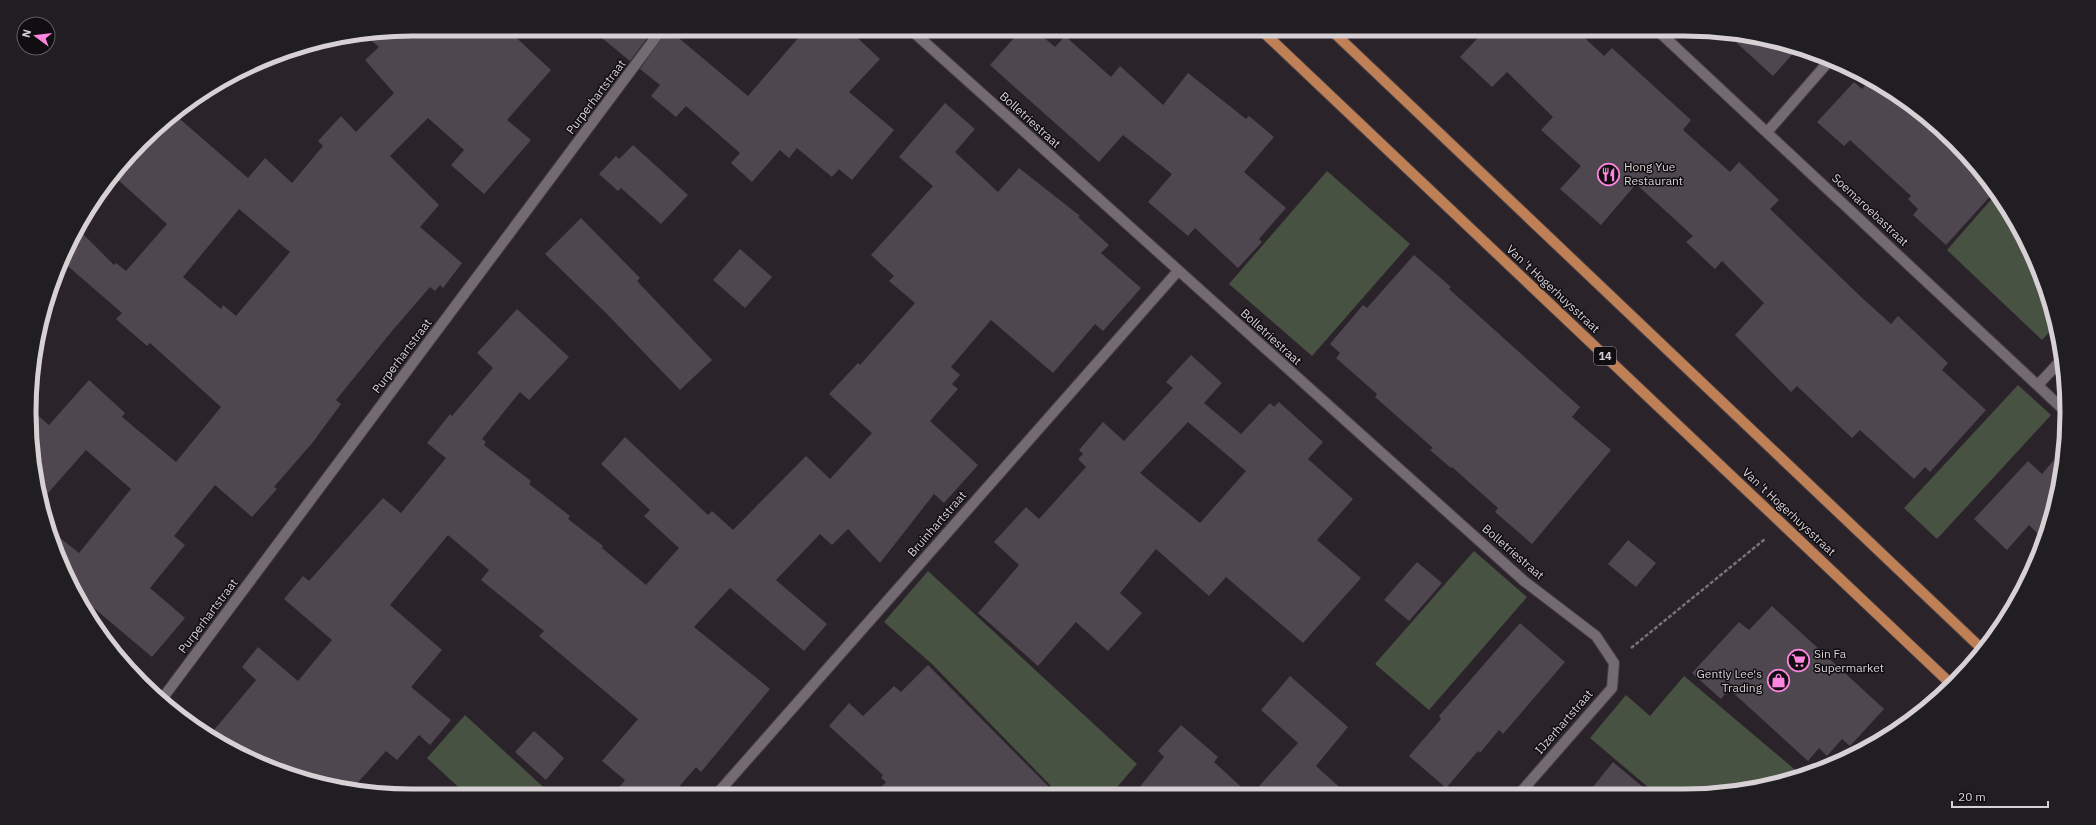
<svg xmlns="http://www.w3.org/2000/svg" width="2096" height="825" font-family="'IBM Plex Sans',sans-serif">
  <rect width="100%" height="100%" fill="#2b232a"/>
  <g fill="#485243">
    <path d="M 1327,171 L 1410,244 L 1312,356 L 1229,284 Z"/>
    <path d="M 1996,194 L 2016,221 L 2047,289 L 2055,326 L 2042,340 L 1947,250 Z"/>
    <path d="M 2018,385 L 2051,415 L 1937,539 L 1904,508 Z"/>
    <path d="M 1474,551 L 1527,597 L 1429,710 L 1375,664 Z"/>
    <path d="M 928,571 L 1137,764 L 1111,794 L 1043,794 L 1051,786 L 932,664 L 884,622 Z"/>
    <path d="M 1684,676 L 1799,773 L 1734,793 L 1655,793 L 1590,738 L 1626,695 L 1650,716 Z"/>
    <path d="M 465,715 L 553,796 L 468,796 L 427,758 Z"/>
  </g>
  <g fill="#4f474f" fill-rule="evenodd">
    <path d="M 412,29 L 507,29 L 551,70 L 507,120 L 531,140 L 484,194 L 451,165 L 464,150 L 428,118 L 390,156 L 439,205 L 420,227 L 462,263 L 443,288 L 440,285 L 435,291 L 430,287 L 392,331 L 336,400 L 341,404 L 313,442 L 274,487 L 277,489 L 252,517 L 215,485 L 174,536 L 185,545 L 150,588 L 185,618 L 152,657 L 76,593 L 58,559 L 49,529 L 79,553 L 131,489 L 86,450 L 41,501 L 36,488 L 34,412 L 49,425 L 89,380 L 125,413 L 122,417 L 176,462 L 221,407 L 150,343 L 147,346 L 116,319 L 122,313 L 62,261 L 77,228 L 114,265 L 116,263 L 126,271 L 167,224 L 116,178 L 160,124 L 174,114 L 248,178 L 265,158 L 292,183 L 323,146 L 318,141 L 341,116 L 356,132 L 394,93 L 365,60 L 379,47 L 367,37 ZM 239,209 L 290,252 L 236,316 L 223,305 L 221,309 L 183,277 Z"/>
    <path d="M 591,29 L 654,29 L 630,61 Z"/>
    <path d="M 668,29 L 748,96 L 806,29 L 848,29 L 880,59 L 849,92 L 894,130 L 852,180 L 839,169 L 832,177 L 797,148 L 789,158 L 780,150 L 752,182 L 731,163 L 740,153 L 686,106 L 676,117 L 651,96 L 660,85 L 640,69 Z"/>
    <path d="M 1022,29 L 1034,29 L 1055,47 L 1065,36 L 1111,77 L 1120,66 L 1163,105 L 1188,73 L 1246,119 L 1249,116 L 1274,137 L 1244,172 L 1286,208 L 1259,239 L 1262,242 L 1238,268 L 1195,228 L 1188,236 L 1148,202 L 1172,174 L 1123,135 L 1099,162 L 990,65 Z"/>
    <path d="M 1486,29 L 1575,29 L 1604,56 L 1612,48 L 1691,120 L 1683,130 L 1730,172 L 1739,162 L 1779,200 L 1770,209 L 1860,296 L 1891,324 L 1898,316 L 1948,363 L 1942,370 L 1986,410 L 1930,472 L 1925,467 L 1914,479 L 1860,430 L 1852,438 L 1797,386 L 1791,392 L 1735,335 L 1764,303 L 1722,261 L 1715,269 L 1686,242 L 1693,236 L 1636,184 L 1601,225 L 1560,189 L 1581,166 L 1541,130 L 1553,117 L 1507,72 L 1492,87 L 1460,57 Z"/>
    <path d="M 1728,35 L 1783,42 L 1798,48 L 1773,76 Z"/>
    <path d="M 1870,79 L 1892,93 L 1912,111 L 1915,107 L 1917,108 L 1972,160 L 1995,191 L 1946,245 L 1913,215 L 1918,209 L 1908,199 L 1911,196 L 1850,140 L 1844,146 L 1817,122 L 1854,82 L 1862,89 Z"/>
    <path d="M 945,103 L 975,129 L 955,152 L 998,192 L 1019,168 L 1080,216 L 1078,217 L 1109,245 L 1101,253 L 1141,288 L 1103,331 L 1095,324 L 1053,373 L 991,320 L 951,367 L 960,375 L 952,384 L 958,389 L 930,421 L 978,465 L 944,503 L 934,494 L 880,563 L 848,529 L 832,545 L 820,534 L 776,580 L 827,624 L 804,651 L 730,588 L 694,627 L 770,689 L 701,772 L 696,767 L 672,795 L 612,796 L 625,780 L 602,761 L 638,719 L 539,636 L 544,631 L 481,580 L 489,570 L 448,535 L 390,605 L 442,650 L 411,687 L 451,720 L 430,745 L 419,735 L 397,760 L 386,751 L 353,788 L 313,783 L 243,756 L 209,736 L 256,680 L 242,667 L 258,647 L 298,681 L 332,640 L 284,599 L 303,576 L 309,581 L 383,498 L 401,513 L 446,458 L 427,443 L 450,414 L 452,416 L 493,368 L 477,353 L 517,309 L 569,357 L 529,400 L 520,392 L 482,439 L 486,442 L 484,445 L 531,481 L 529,484 L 570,516 L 568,519 L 603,546 L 602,548 L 646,585 L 679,548 L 644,516 L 650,510 L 601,464 L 625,437 L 708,515 L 712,511 L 733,530 L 806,456 L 830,479 L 872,433 L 829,394 L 858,363 L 860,365 L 915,303 L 889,281 L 894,276 L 871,255 L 933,186 L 899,157 Z"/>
    <path d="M 633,145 L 688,195 L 661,224 L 621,188 L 618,191 L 599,174 L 616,156 L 619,159 Z"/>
    <path d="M 581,218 L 640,278 L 637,281 L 712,360 L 680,390 L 606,313 L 545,254 Z"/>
    <path d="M 740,249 L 772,277 L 745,308 L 713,280 Z"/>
    <path d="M 1414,255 L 1451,287 L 1449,289 L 1580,407 L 1572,417 L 1611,450 L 1532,544 L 1495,512 L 1498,508 L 1452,467 L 1451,468 L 1430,450 L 1433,448 L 1375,397 L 1377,394 L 1336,358 L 1340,353 L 1330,344 L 1363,305 L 1367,308 Z"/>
    <path d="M 1191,355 L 1222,383 L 1204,403 L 1241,434 L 1270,403 L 1274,407 L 1279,402 L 1323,442 L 1308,459 L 1353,499 L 1317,540 L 1361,578 L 1303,643 L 1226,577 L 1209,596 L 1156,549 L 1120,593 L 1142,613 L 1108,651 L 1076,622 L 1038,666 L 978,613 L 1019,565 L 994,542 L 1026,507 L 1039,519 L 1086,467 L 1078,459 L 1083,454 L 1079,450 L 1103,422 L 1124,441 L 1173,388 L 1166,382 ZM 1188,422 L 1246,471 L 1200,523 L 1140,473 Z"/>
    <path d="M 2065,447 L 2054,512 L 2042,538 L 2029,525 L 2007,550 L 1974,519 L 2028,461 L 2042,474 Z"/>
    <path d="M 1628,540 L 1656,563 L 1636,587 L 1608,564 Z"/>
    <path d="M 1417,562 L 1442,583 L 1409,621 L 1384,600 Z"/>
    <path d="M 1772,606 L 1884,709 L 1850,746 L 1842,739 L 1827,756 L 1819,748 L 1808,761 L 1729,689 L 1721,699 L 1692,673 L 1739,622 L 1749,630 Z"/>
    <path d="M 1520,623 L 1565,662 L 1503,734 L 1499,730 L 1480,753 L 1478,751 L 1446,788 L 1409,756 L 1441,719 L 1439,716 Z"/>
    <path d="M 928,665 L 1056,794 L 874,795 L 886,782 L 881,778 L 883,775 L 829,726 L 849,703 L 863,716 L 894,686 L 901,692 Z"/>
    <path d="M 1290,676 L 1348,727 L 1316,766 L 1347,794 L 1252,794 L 1298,743 L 1261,710 Z"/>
    <path d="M 1181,725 L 1218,757 L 1214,762 L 1249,794 L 1134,794 L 1164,757 L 1158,751 Z"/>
    <path d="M 534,731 L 564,758 L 546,780 L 515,752 Z"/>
    <path d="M 1613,762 L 1650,793 L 1588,793 Z"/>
  </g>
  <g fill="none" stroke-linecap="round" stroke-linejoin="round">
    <defs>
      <g id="minor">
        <path d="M 910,29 L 1524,581 L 1596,636 L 1614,663 L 1612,688 L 1520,793"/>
        <path d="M 1656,29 L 2065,411"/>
        <path d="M 1768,131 L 1830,60"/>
        <path d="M 2038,385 L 2063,358"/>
        <path d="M 162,699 L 662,29"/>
        <path d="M 716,795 L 1178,271"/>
      </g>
      <g id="major">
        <path d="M 1260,29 L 1951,684"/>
        <path d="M 1330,29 L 1982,649"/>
      </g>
    </defs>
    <use href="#minor" stroke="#473f46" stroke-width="12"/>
    <use href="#major" stroke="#473f46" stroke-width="12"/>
    <path stroke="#797278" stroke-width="2.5" stroke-dasharray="4 2" stroke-linecap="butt" d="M 1631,648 L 1765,539"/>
    <use href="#minor" stroke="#736a72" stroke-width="10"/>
    <use href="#major" stroke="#c08055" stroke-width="10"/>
  </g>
  <defs>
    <symbol id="restaurant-ring" viewBox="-11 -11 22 22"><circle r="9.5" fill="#110e11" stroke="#fe85e0" stroke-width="1.5"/><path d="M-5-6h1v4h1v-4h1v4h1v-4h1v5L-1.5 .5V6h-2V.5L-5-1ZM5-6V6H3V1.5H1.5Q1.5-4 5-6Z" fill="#fe85e0"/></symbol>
    <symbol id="supermarket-ring" viewBox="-11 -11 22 22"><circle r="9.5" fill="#110e11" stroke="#fe85e0" stroke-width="1.5"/><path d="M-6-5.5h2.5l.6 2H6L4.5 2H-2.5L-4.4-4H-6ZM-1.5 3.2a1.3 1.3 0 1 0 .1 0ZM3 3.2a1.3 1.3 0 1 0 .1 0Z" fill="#fe85e0"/></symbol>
    <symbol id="shop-ring" viewBox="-11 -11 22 22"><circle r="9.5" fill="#110e11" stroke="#fe85e0" stroke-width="1.5"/><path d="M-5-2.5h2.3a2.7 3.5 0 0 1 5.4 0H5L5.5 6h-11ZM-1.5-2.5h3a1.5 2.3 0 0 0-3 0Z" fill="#fe85e0"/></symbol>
  </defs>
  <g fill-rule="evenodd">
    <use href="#restaurant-ring" x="1596" y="162" width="25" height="25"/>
    <use href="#supermarket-ring" x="1786" y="648" width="25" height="25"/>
    <use href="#shop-ring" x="1766" y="668" width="25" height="25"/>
  </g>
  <g text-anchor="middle" stroke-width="3" stroke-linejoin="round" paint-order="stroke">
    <rect fill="#110e11" stroke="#9c969b" stroke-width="1" x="1594" y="347" width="22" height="18" rx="3"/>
    <g font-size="11" font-weight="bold" fill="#d7d1d6">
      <text x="1605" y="360">14</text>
    </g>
    <g font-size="12" fill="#d7d1d6" stroke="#110e11">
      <text transform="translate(596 97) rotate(-53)" y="4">Purperhartstraat</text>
      <text transform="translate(1030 120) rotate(42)" y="4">Bolletriestraat</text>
      <text transform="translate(1870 210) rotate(43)" y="4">Soemaroebastraat</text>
      <text transform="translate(1553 289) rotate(43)" y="4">Van 't Hogerhuysstraat</text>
      <text transform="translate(1271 337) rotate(42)" y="4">Bolletriestraat</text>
      <text transform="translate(402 356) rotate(-53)" y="4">Purperhartstraat</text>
      <text transform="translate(1789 512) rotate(43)" y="4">Van 't Hogerhuysstraat</text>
      <text transform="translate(937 524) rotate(-49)" y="4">Bruinhartstraat</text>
      <text transform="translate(1513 552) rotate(41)" y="4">Bolletriestraat</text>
      <text transform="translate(208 616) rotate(-53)" y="4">Purperhartstraat</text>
      <text transform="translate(1564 722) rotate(-49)" y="4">IJzerhartstraat</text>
    </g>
    <g font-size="12" fill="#d7d1d6" stroke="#110e11" text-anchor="start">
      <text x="1624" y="171">Hong Yue<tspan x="1624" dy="14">Restaurant</tspan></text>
      <text x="1814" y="658">Sin Fa<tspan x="1814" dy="14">Supermarket</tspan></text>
      <text x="1762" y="678" text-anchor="end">Gently Lee's<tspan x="1762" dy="14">Trading</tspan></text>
    </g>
  </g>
  <path d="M0 0H2096V825H0ZM412 36H1684A376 376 0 0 1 2060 412V413A376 376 0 0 1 1684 789H412A376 376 0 0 1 36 413V412A376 376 0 0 1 412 36Z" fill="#211e21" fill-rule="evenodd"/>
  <path fill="none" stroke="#d7d1d6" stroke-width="5" d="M412 36H1684A376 376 0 0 1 2060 412V413A376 376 0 0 1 1684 789H412A376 376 0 0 1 36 413V412A376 376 0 0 1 412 36Z"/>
  <g transform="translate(36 36) rotate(285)"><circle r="19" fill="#110e11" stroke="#605c60"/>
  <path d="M0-3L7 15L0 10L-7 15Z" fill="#fe85e0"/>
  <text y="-6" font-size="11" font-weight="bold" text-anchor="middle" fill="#d7d1d6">N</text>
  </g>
  <path d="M1952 801v6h96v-6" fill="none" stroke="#d7d1d6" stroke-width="2"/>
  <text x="1958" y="801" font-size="12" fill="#d7d1d6" stroke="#110e11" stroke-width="3" paint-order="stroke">20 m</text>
</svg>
